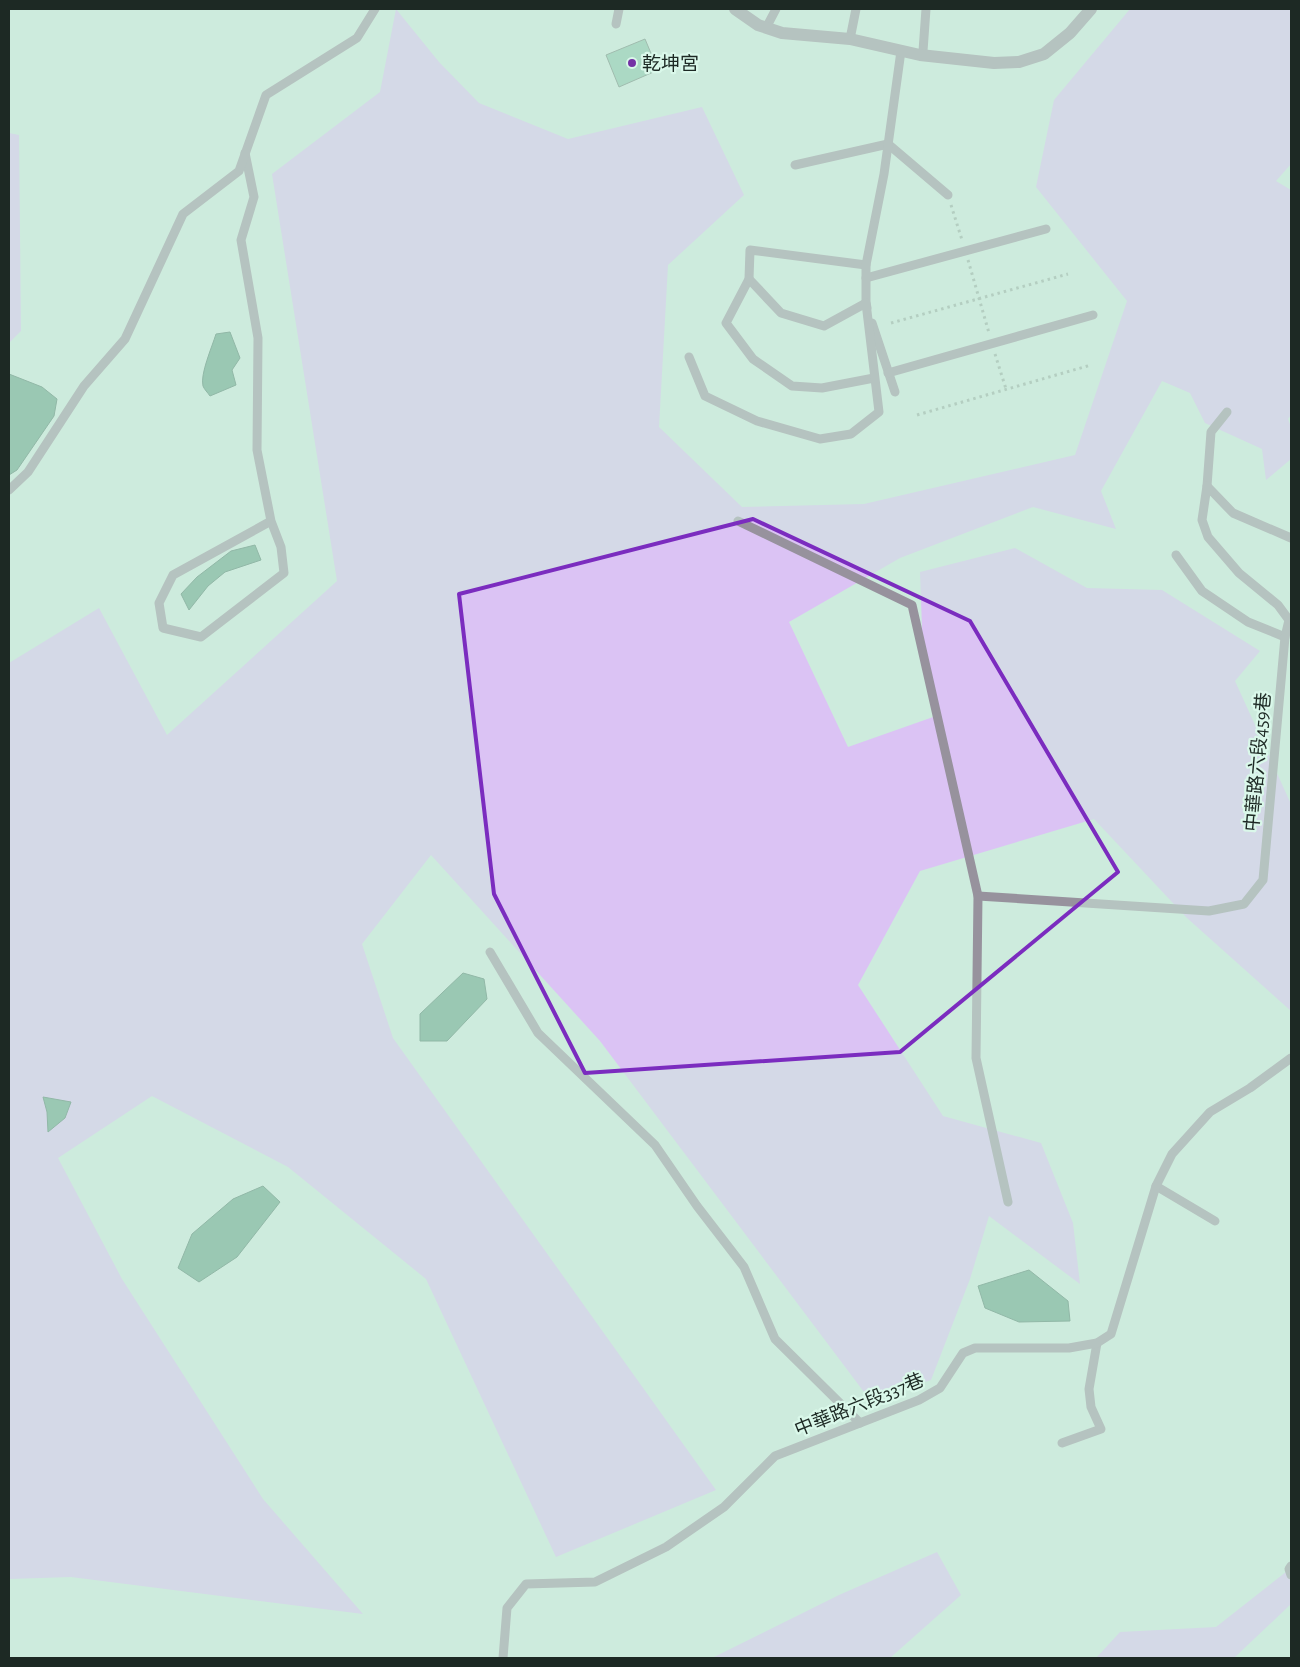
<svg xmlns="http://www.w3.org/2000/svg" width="1300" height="1667" font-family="'Alegreya Sans','Noto Sans TC',sans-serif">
  <rect width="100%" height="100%" fill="#cdebdd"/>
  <g fill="#dbc3f4">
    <path d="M 396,9 L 439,62 L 479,103 L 568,139 L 702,107 L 744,195 L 668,265 L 659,427 L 742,507 L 864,504 L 1075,455 L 1127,301 L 1036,187 L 1054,100 L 1130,9 L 1291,9 L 1291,164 L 1276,181 L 1291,190 L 1291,415 L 1288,419 L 1291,427 L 1291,459 L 1266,480 L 1262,449 L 1205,423 L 1190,393 L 1162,381 L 1101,491 L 1116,529 L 1033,507 L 900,558 L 789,622 L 848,747 L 936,716 L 923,656 L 920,572 L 1015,548 L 1087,588 L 1162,590 L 1260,651 L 1235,681 L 1291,804 L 1291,1011 L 1187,918 L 1094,819 L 920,871 L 858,985 L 943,1116 L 1041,1143 L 1073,1223 L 1080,1284 L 989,1216 L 970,1279 L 931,1380 L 870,1400 L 600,1041 L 431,855 L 362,944 L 393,1038 L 716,1490 L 556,1557 L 426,1279 L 288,1167 L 152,1096 L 58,1158 L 122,1279 L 263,1499 L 363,1614 L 71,1577 L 9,1579 L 9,663 L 99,608 L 167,735 L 337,581 L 272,174 L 380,92 Z"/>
    <path d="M 9,133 L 19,135 L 21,331 L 9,343 Z"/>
    <path d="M 937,1552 L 961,1595 L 890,1658 L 712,1658 L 839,1595 Z"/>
    <path d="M 1291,1568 L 1291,1604 L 1234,1658 L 1096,1658 L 1120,1632 L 1216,1627 Z"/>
  </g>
  <g fill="#5b9d82" stroke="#487a66">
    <path d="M 230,332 L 240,358 L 232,370 L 236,385 L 210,396 C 208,393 204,389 203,386 C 200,374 212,347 216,334 Z"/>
    <path d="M 9,374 L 42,387 L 57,399 L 54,416 L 17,470 L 9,475 Z"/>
    <path d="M 255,545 L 261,560 L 225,572 L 208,586 L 189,610 L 181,594 L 197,577 L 231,551 Z"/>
    <path d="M 463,973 L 484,979 L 487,999 L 447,1041 L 420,1041 L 420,1014 Z"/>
    <path d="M 43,1097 L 71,1102 L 65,1118 L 48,1132 L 47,1112 Z"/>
    <path d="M 263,1186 L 280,1202 L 237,1257 L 199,1282 L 178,1268 L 192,1234 L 233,1199 Z"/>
    <path d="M 1029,1270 L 1068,1301 L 1070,1321 L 1019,1322 L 985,1308 L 978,1286 Z"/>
  </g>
  <path fill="#81c4a7" stroke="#688377" d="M 645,39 L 658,70 L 619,87 L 606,55 Z"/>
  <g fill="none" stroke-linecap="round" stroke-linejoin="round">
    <g stroke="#94aca1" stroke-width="3" stroke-dasharray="2.5 4" stroke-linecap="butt">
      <path d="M 951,205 L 962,240"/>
      <path d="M 968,260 L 989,333"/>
      <path d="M 891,323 L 1068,274"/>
      <path d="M 995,354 L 1006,389"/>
      <path d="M 917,415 L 1091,365"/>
    </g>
    <g stroke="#97929d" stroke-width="9">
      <path d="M 616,24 L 619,9"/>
      <path d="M 766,28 L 776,9"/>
      <path d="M 850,39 L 856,9"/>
      <path d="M 920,55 L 923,51 L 926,9"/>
      <path d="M 245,153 L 254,197 L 241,240 L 258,338 L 257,450 L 271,521 L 173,575 L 159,603 L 163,628 L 201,637 L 284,573 L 281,547 L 271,521"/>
      <path d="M 795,165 L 888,144 L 948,195"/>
      <path d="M 866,265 L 750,250 L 749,279 L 726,323 L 753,359 L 792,386 L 822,388 L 874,378"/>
      <path d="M 866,278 L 1046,229"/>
      <path d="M 867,308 L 866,303 L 866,265 L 884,174 L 901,51"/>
      <path d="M 872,323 L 895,392"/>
      <path d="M 689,357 L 705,396 L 757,421 L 820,439 L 851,434 L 879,412 L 866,303 L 824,326 L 781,313 L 749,279"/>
      <path d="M 888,373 L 1093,315"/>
      <path d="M 1207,486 L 1211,432 L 1227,412"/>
      <path d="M 9,490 L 28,472 L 84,386 L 125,339 L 183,214 L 239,171 L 266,95 L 357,38 L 375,9"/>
      <path d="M 738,521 L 912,605 L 978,896 L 976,1058 L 1008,1202"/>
      <path d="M 1176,555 L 1202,591 L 1248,622 L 1285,637"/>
      <path d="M 978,896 L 1209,911 L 1244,904 L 1263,880 L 1285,637 L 1289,620 L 1278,605 L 1239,573 L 1208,537 L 1202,520 L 1207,486 L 1233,513 L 1291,538"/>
      <path d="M 490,952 L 538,1033 L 655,1145 L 697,1206 L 744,1267 L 775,1339 L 860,1423"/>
      <path d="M 1156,1186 L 1215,1221"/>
      <path d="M 1062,1443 L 1101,1429 L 1091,1407 L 1089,1389 L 1097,1343"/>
      <path d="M 1291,1566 L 1289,1569 L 1291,1575"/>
      <path d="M 503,1658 L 507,1608 L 526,1584 L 595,1582 L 666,1547 L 724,1507 L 775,1456 L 919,1400 L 940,1388 L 963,1353 L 975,1348 L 1069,1348 L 1097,1343 L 1111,1334 L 1156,1186 L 1172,1154 L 1210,1112 L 1250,1088 L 1291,1058"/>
    </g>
    <path stroke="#97929d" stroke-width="12" d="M 735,9 L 758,25 L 782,33 L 850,39 L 920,55 L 994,63 L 1019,62 L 1044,54 L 1070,33 L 1091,9"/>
  </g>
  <path d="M0 0H1300V1667H0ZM 753,519 L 970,621 L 1118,872 L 900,1052 L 585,1073 L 494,894 L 459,594 Z" fill="#cdebdd" fill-opacity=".55" fill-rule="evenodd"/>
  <path fill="none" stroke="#7b2cbf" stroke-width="4" stroke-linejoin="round" d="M 753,519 L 970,621 L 1118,872 L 900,1052 L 585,1073 L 494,894 L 459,594 Z"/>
  <circle fill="#7431a5" stroke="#daf8ea" stroke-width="2" cx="632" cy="63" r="5"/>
  <g text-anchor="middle" stroke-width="4.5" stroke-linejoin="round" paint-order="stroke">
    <g font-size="19" fill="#1d2924" stroke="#daf8ea" text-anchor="start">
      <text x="642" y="70">乾坤宮</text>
    </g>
    <g font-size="19" fill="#1d2924" stroke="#daf8ea">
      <text transform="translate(1257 762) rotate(-85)" y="7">中華路六段459巷</text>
      <text transform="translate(859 1404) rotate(-22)" y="7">中華路六段337巷</text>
    </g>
  </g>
  <rect width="1300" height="1667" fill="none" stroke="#1d2924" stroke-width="20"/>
</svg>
